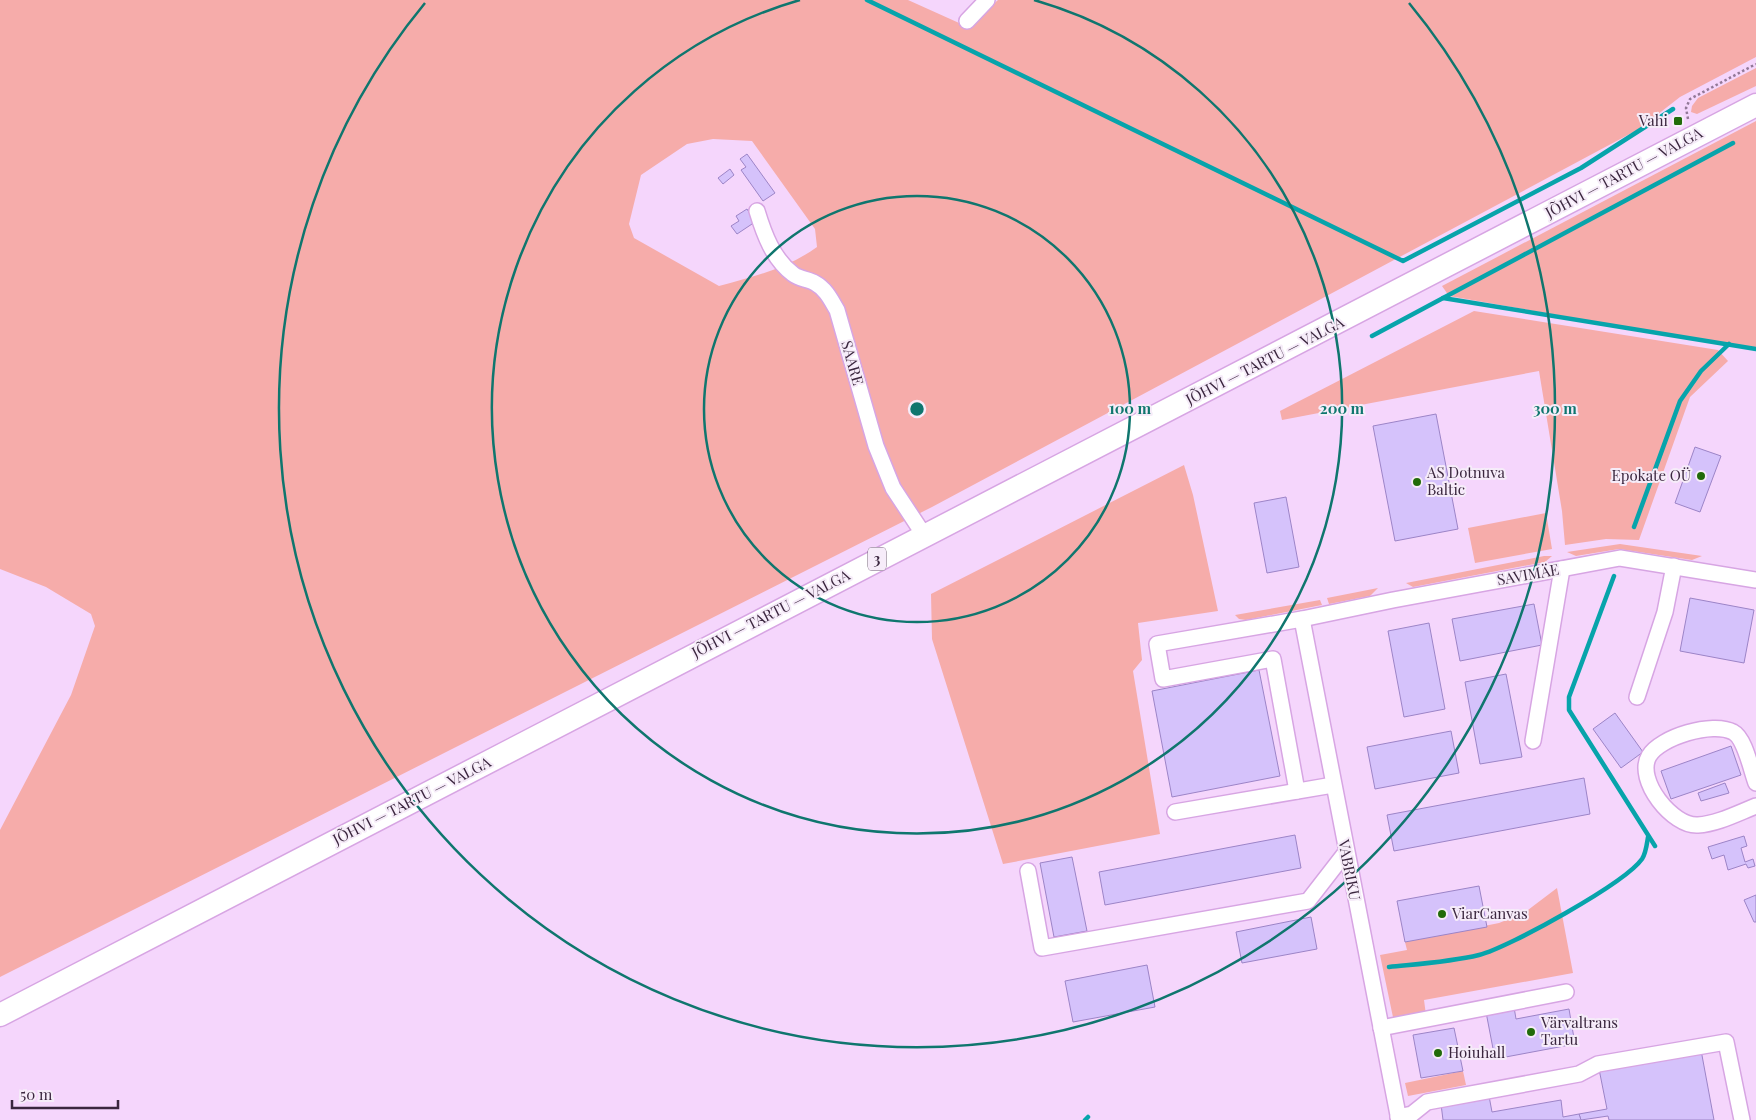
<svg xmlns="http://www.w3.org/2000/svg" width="1756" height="1120" font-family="'Playfair Display',serif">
  <rect width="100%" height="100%" fill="#f5d6fc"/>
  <g fill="#f6acaa" fill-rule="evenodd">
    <path d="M 0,0 L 908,0 L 968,27 L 998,0 L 1756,0 L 1756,57 L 1680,97 L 1639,129 L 932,507 L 0,977 L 0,830 L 71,695 L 95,626 L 91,614 L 46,587 L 0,569 ZM 713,139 L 752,141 L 815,229 L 817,247 C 788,268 753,277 719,286 L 634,238 L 629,224 L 641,175 L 687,144 Z"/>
    <path d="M 1756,68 L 1756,86 L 1697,114 L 1691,112 L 1692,106 L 1698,98 Z"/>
    <path d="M 1756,121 L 1756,350 L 1449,296 L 1442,286 Z"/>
    <path d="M 1474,311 L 1718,350 L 1728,361 L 1690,397 L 1639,540 L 1606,539 L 1565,545 L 1562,511 L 1539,371 L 1282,420 L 1280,411 Z"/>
    <path d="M 1184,465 L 1193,495 L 1218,611 L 1138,623 L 1142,660 L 1133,671 L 1160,834 L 1003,864 L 932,639 L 931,594 Z"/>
    <path d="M 1546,513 L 1552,549 L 1475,563 L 1468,528 Z"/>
    <path d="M 1620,544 L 1702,556 L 1692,560 L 1619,549 L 1576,556 L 1567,552 Z"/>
    <path d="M 1544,556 L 1552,556 L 1545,562 L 1413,587 L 1406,583 Z"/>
    <path d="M 1378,588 L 1370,596 L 1329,604 L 1327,598 Z"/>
    <path d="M 1320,600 L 1322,605 L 1246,620 L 1239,619 L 1235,615 Z"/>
    <path d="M 1557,888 L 1573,973 L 1424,1000 L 1426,1015 L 1394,1022 L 1380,955 L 1407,950 L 1405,942 L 1499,923 L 1524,913 Z"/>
    <path d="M 1463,1071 L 1466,1085 L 1408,1096 L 1405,1083 Z"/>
  </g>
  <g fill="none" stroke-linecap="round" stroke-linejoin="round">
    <g stroke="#07a4ab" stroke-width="4.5">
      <path d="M 867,0 L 1403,261 L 1581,168 L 1673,109"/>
      <path d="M 1443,298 L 1756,349"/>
      <path d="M 1372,336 L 1733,143"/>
      <path d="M 1634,527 L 1680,401 L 1701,371 L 1729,344"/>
      <path d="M 1614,576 L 1569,697 L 1569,710 L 1655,846"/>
      <path d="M 1389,967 C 1418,964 1450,962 1479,955 C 1510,947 1625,883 1642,859 C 1646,853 1647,843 1648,837"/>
      <path d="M 1085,1120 L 1088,1117"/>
    </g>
  </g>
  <g fill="#d5c2fb" stroke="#9c84c7">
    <path d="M 747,154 L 775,193 L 763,201 L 741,170 L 746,167 L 740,159 Z"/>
    <path d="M 730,169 L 734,175 L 723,184 L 718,178 Z"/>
    <path d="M 747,209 L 755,222 L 737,234 L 731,226 L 739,221 L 736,216 Z"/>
    <path d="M 1436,414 L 1458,529 L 1395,541 L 1373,426 Z"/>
    <path d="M 1695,447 L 1721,456 L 1700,512 L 1675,503 Z"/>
    <path d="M 1286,497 L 1299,567 L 1267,573 L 1254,503 Z"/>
    <path d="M 1690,598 L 1754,610 L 1744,663 L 1680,651 Z"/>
    <path d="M 1534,604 L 1542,645 L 1460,661 L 1452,619 Z"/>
    <path d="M 1429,623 L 1445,709 L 1404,717 L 1388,631 Z"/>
    <path d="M 1259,670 L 1280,776 L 1172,797 L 1152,691 Z"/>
    <path d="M 1506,674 L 1522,757 L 1480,764 L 1465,682 Z"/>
    <path d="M 1615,713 L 1643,752 L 1621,768 L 1593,729 Z"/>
    <path d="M 1451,731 L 1459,773 L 1375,789 L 1367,747 Z"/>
    <path d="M 1731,746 L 1741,775 L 1671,799 L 1661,771 Z"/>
    <path d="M 1584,778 L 1590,814 L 1394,851 L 1387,815 Z"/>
    <path d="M 1725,783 L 1729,793 L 1701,801 L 1698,793 Z"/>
    <path d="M 1295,835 L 1301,868 L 1105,905 L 1099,872 Z"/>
    <path d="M 1744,836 L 1747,846 L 1741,848 L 1745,862 L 1753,859 L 1755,866 L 1748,868 L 1746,864 L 1728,870 L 1724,855 L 1712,859 L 1708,847 Z"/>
    <path d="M 1072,857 L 1087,931 L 1054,937 L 1040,863 Z"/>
    <path d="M 1479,886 L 1487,927 L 1405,942 L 1397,901 Z"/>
    <path d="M 1756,895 L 1756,922 L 1754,922 L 1744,900 Z"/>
    <path d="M 1311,917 L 1317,949 L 1242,963 L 1236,932 Z"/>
    <path d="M 1147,965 L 1155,1007 L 1073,1022 L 1065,981 Z"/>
    <path d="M 1514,1007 L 1516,1019 L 1569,1009 L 1575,1044 L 1495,1059 L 1486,1012 Z"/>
    <path d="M 1454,1028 L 1463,1071 L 1421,1078 L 1413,1035 Z"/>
    <path d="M 1701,1050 L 1714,1120 L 1609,1120 L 1608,1116 L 1581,1120 L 1579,1114 L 1607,1109 L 1599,1069 Z"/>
    <path d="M 1489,1096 L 1492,1112 L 1561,1100 L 1563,1117 L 1579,1114 L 1581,1120 L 1443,1120 L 1441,1104 Z"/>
  </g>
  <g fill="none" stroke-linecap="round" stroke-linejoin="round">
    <defs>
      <g id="minor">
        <path d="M 967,21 L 987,0"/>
        <path d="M 757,211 C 764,234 773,259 793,274 C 799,279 808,279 815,283 C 826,289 831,300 837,310 L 876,446 L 893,488 L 924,535"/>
        <path d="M 1302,619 L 1399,1120"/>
        <path d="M 1637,697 L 1665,612 L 1674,566"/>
        <path d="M 1533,741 L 1562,569"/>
        <path d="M 1756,783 C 1751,770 1745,738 1733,732 C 1713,721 1660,737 1649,756 C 1635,780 1673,827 1698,825 C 1717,824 1738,813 1756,806"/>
        <path d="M 1297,791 L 1273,659 L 1163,679 L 1157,644 L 1302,619 L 1393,600 L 1620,558 L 1756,580"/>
        <path d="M 1175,812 L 1333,785"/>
        <path d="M 1028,871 L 1042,948 L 1308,901 L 1346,852"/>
        <path d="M 1381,1028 L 1566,992"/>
        <path d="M 1398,1117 L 1412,1114 L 1427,1102 L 1579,1074 L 1598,1064 L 1726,1042 L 1742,1120"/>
      </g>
      <path id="highway" d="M 0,1015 L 1756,105"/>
    </defs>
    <use href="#minor" stroke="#d7a5e3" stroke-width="18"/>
    <use href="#highway" stroke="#d7a5e3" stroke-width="25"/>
    <path stroke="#927998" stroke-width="2.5" stroke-dasharray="2.5 2.5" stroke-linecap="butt" d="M 1688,119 L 1686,108 L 1690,99 L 1756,64"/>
    <use href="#minor" stroke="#fff" stroke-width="15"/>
    <use href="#highway" stroke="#fff" stroke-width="22"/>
  </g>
  <g fill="none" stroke="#0f766e" stroke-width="2.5">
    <circle cx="917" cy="409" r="213"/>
    <path d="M1034 0A425 425 0 1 1 800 0"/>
    <path d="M1409 3A638 638 0 1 1 425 3"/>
  </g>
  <g fill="#216b0a" stroke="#f6ecf9" stroke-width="2">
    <rect x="1673" y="116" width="10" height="10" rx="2.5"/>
    <circle cx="1701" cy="476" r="5"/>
    <circle cx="1417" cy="482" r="5"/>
    <circle cx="1442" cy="914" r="5"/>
    <circle cx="1531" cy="1032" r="5"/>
    <circle cx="1438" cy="1053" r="5"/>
  </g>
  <g text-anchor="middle" stroke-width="4" stroke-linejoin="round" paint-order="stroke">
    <rect fill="#f6ecf9" stroke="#726176" stroke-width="1" x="868" y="547.5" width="18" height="23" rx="4"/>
    <g font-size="14" font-weight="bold" fill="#3a263e">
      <text x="877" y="564">3</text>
    </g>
    <g font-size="15" fill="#3a263e" stroke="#f6ecf9" text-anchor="start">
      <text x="1668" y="126" text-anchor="end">Vahi</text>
      <text x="1427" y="478">AS Dotnuva<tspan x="1427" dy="17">Baltic</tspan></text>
      <text x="1691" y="481" text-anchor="end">Epokate OÜ</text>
      <text x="1452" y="919">ViarCanvas</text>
      <text x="1541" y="1028">Värvaltrans<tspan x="1541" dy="17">Tartu</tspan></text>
      <text x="1448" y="1058">Hoiuhall</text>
    </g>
    <g font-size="15" fill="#3a263e" stroke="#f6ecf9">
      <text transform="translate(1624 173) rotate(-28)" y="5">JÕHVI — TARTU — VALGA</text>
      <text transform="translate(1265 361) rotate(-27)" y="5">JÕHVI — TARTU — VALGA</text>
      <text transform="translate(852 363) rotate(74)" y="5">SAARE</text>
      <text transform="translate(1528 575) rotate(-10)" y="5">SAVIMÄE</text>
      <text transform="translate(771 614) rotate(-27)" y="5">JÕHVI — TARTU — VALGA</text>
      <text transform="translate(412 801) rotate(-27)" y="5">JÕHVI — TARTU — VALGA</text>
      <text transform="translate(1349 870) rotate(79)" y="5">VABRIKU</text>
    </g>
  </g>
  <circle cx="917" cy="409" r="8" fill="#0f766e" stroke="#f6ecf9" stroke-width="2.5"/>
  <g font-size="15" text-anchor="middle" font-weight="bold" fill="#0f766e" stroke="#f6ecf9" stroke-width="4" stroke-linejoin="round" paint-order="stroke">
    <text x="1130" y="414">100 m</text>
    <text x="1342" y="414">200 m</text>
    <text x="1555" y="414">300 m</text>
  </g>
  <path d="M12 1100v8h106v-8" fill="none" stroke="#3a263e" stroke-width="2.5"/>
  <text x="20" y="1100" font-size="15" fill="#3a263e" stroke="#f6ecf9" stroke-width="4" paint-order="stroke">50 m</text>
</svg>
